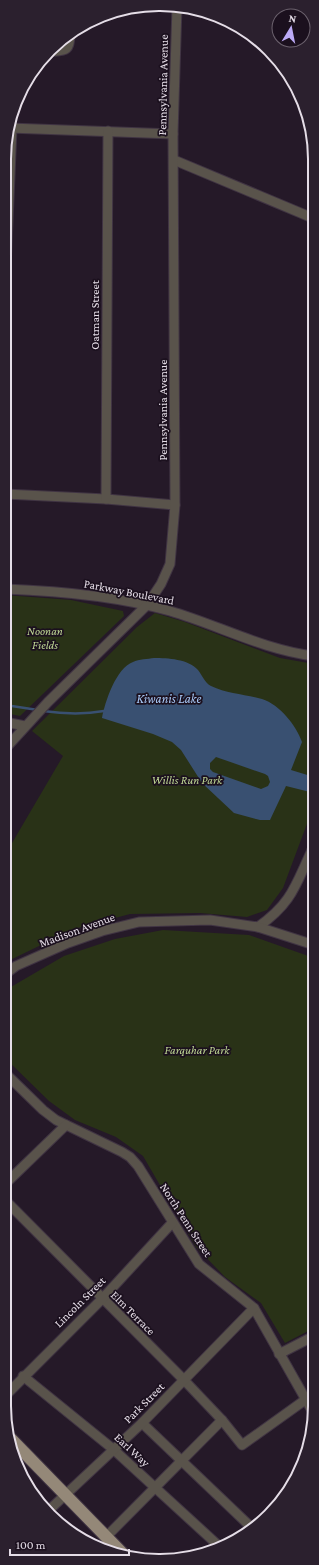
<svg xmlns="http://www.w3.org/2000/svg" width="319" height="1565" font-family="'Crimson Pro',serif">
  <rect width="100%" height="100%" fill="#251928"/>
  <g fill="#293217">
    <path d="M 5,595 L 71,600 L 123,611 L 124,616 L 20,716 L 5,713 Z"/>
    <path d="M 155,613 L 185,622 L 280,658 L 314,664 L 314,805 L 283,888 L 267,910 L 247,917 L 200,913 L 130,914 L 74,929 L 4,963 L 5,855 L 63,756 L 32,731 L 137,627 Z"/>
    <path d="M 163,930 L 249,935 L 314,958 L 314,1328 L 285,1343 L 261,1303 L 225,1277 L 196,1247 L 143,1156 L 116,1137 L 75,1120 L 49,1101 L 4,1057 L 4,991 L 64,956 L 115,939 Z"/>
  </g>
  <path fill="#395071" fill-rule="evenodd" d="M 154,658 C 168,658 188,659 198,670 C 202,675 205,683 211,686 C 227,694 245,694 262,699 C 280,705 296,725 302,742 L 291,770 L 314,777 L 314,793 L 286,786 L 270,820 L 260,820 L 234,813 L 202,783 L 181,750 L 172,742 L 153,734 L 102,718 C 105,702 116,668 133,662 C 139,659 148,659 154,658 ZM 216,757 L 265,774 L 268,776 L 270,782 L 268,786 L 261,789 L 213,772 L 210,769 L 210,763 Z"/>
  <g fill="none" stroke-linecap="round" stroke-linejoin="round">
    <g stroke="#395071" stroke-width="2.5">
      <path d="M 5,705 L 38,710"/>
      <path d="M 43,711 C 64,714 82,715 104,711"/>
    </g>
    <defs>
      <g id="minor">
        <path d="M 51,51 C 67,52 70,49 70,34"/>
        <path d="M 9,128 L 173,134"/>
        <path d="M 174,160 L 315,219"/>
        <path d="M 5,292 L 12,128"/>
        <path d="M 5,494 L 106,499 L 175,505"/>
        <path d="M 106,499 L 108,131"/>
        <path d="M 5,589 C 60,591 117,596 170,611 C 218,625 264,650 314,656"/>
        <path d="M 5,722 L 25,726"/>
        <path d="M 5,749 L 48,702 L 147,605 L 161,584 L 170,564 L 175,505 L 173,134 L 177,6"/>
        <path d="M 314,862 L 312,850 L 314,840"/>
        <path d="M 258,927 C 292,903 295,886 312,850"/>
        <path d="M 4,975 L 16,966 L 68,943 L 102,931 L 139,922 L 210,920 L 258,927 L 314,945"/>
        <path d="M 4,1072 L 43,1110 L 56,1120 L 122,1152 L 130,1157 L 138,1166 L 199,1264 L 254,1308 L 314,1414"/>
        <path d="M 4,1185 L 66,1125"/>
        <path d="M 4,1199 L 184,1380 L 222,1420 L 242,1445 L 305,1400"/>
        <path d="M 279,1354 L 314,1336"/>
        <path d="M 23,1376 L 113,1449 L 220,1547"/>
        <path d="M 4,1397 L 102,1299 L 172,1223"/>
        <path d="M 142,1423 L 252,1528"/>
        <path d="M 47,1512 L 142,1423 L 254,1308"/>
        <path d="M 106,1537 L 222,1420"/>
      </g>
      <path id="major" d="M 11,1439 L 123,1554"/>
    </defs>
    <use href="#minor" stroke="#403443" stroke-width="11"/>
    <use href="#major" stroke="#403443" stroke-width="14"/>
    <use href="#minor" stroke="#59534b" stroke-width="9"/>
    <use href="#major" stroke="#948878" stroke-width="12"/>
  </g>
  <g text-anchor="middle" stroke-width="3.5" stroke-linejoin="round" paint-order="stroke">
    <g font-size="12" fill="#e5dde7" stroke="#1b101e">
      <text transform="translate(163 85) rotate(-89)" y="4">Pennsylvania Avenue</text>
      <text transform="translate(95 315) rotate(-90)" y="4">Oatman Street</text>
      <text transform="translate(163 410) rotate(-90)" y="4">Pennsylvania Avenue</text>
      <text transform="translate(129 592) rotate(11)" y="4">Parkway Boulevard</text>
      <text transform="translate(77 930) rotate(-20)" y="4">Madison Avenue</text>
      <text transform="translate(186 1220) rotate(57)" y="4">North Penn Street</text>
      <text transform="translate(80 1302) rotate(-45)" y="4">Lincoln Street</text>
      <text transform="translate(133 1313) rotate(45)" y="4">Elm Terrace</text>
      <text transform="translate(144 1403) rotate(-45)" y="4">Park Street</text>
      <text transform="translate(132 1450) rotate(43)" y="4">Earl Way</text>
    </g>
    <g font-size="12" font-style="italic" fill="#bfd794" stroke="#1b101e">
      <text x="45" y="635">Noonan<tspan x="45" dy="14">Fields</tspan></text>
      <text x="187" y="784">Willis Run Park</text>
      <text x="197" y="1054">Farquhar Park</text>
    </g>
    <g font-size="13" font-style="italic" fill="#a8c8f6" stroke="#1b101e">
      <text x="169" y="703">Kiwanis Lake</text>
    </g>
  </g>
  <path d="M0 0H319V1565H0ZM159 11H160A148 148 0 0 1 308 159V1406A148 148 0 0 1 160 1554H159A148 148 0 0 1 11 1406V159A148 148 0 0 1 159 11Z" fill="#2b202e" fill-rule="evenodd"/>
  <path fill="none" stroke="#e5dde7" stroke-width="2" d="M159 11H160A148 148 0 0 1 308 159V1406A148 148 0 0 1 160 1554H159A148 148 0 0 1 11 1406V159A148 148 0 0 1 159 11Z"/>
  <g transform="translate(291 28) rotate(10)"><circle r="19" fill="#1b101e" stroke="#6c626e"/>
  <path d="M0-3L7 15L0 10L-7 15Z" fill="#bcaaf6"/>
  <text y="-6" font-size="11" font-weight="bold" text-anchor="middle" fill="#e5dde7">N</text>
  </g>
  <path d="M10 1549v6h119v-6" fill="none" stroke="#e5dde7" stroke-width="2"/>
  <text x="16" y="1549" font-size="12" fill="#e5dde7" stroke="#1b101e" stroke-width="3" paint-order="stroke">100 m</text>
</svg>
